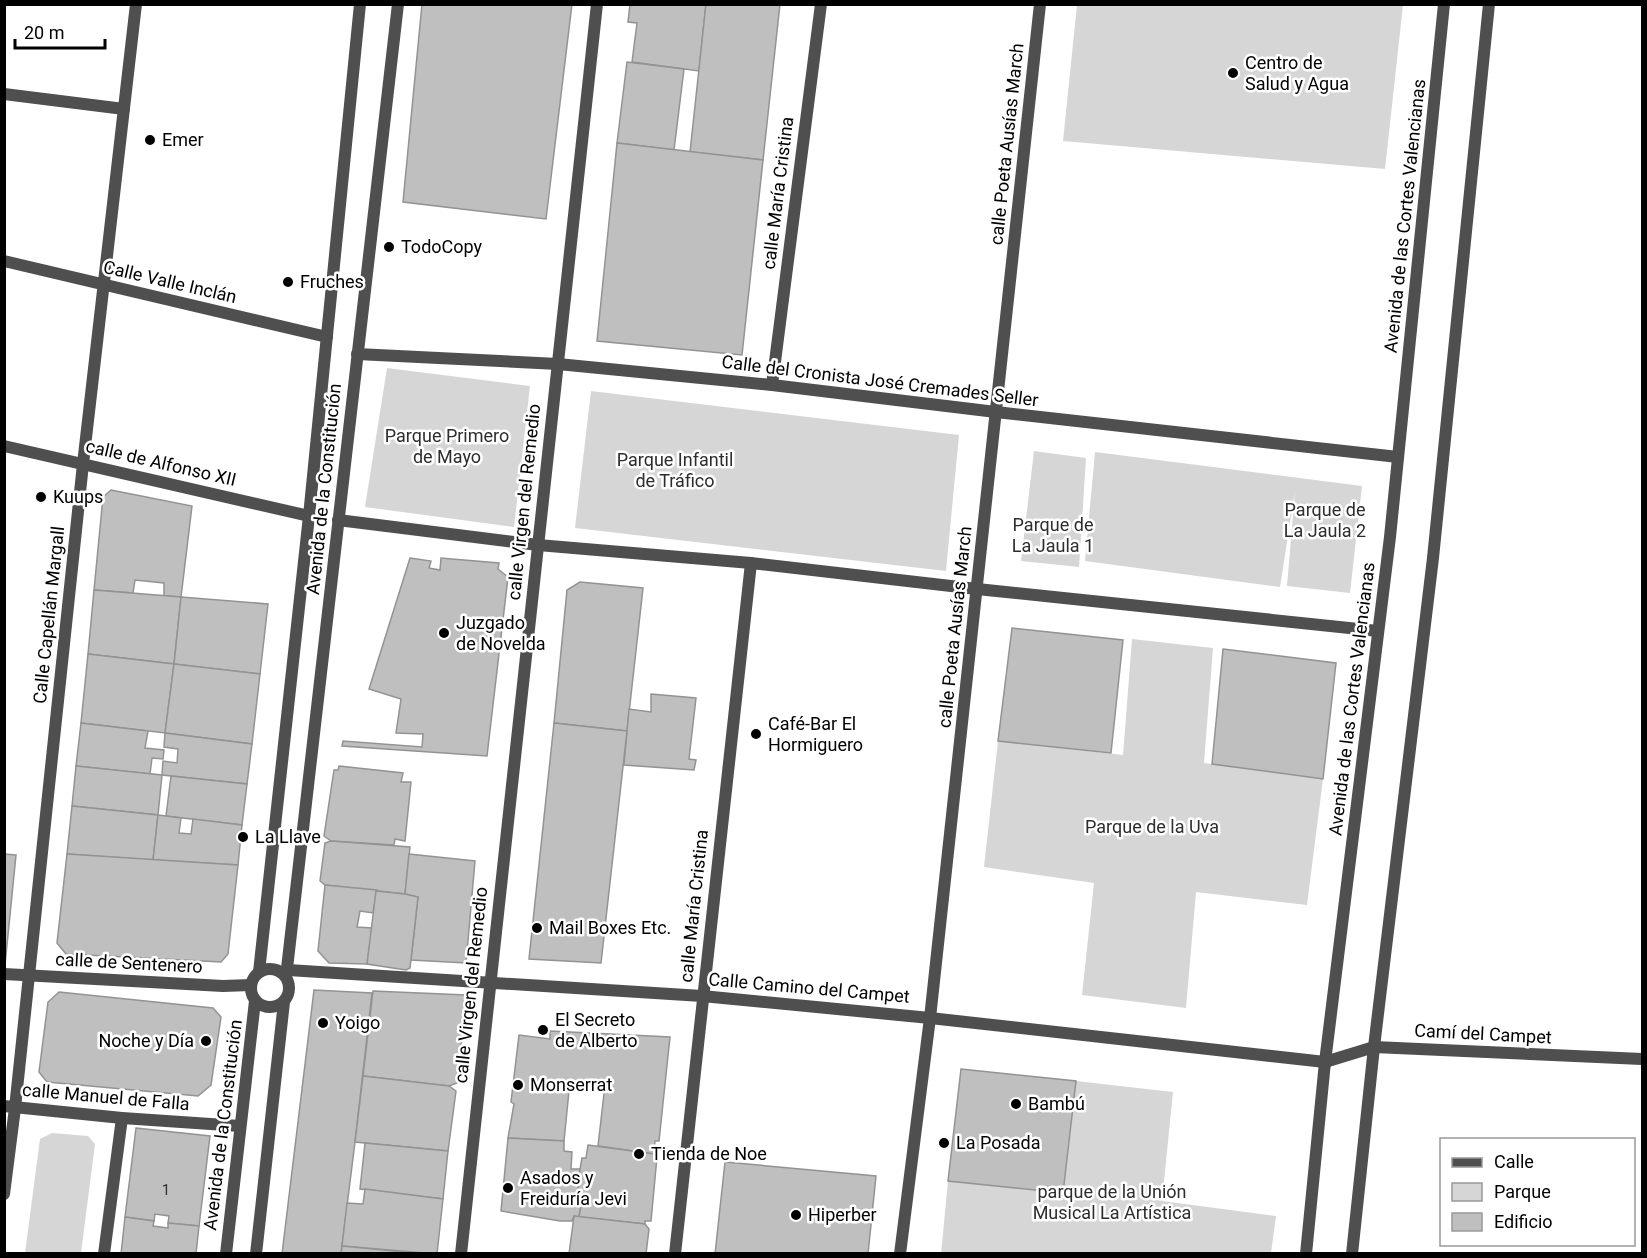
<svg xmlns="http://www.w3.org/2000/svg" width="1647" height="1258" font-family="Roboto,sans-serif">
  <rect width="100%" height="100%" fill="#fff"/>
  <g fill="#d6d6d6">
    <path d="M 1077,5 L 1403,5 L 1385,169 L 1063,141 Z"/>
    <path d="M 387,368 L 530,386 L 514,527 L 365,507 Z"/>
    <path d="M 591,391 L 959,435 L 946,571 L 575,528 Z"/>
    <path d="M 1034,451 L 1086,458 L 1079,567 L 1021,561 Z"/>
    <path d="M 1095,452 L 1362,486 L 1350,593 L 1287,586 L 1295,491 L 1280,587 L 1085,561 Z"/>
    <path d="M 1132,639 L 1213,648 L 1204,763 L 1323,779 L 1307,905 L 1196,892 L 1186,1008 L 1082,995 L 1094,883 L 984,867 L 998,741 L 1123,755 Z"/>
    <path d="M 1076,1081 L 1173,1092 L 1162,1201 L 1276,1216 L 1271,1253 L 941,1254 L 948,1181 L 1063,1193 Z"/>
    <path d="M 52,1133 L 88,1136 L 95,1144 L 81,1253 L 25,1253 L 40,1139 Z"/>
  </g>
  <g fill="#bfbfbf" stroke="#939393" stroke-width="1.5">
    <path d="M 422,4 L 572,4 L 546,219 L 403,202 Z"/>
    <path d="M 630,4 L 706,4 L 699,71 L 632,62 L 637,23 L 628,22 Z"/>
    <path d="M 706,4 L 780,4 L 763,160 L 690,152 Z"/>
    <path d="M 627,62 L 684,69 L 674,150 L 617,143 Z"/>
    <path d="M 617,143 L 763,160 L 742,355 L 597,341 Z"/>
    <path d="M 111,490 L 192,506 L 181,597 L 164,596 L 164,583 L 135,580 L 133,593 L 94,590 L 103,497 Z"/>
    <path d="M 410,558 L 431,561 L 429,568 L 440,570 L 441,558 L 499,563 L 498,569 L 508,577 L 487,756 L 342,746 L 343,741 L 422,747 L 423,734 L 396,733 L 401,699 L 369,689 Z"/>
    <path d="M 580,582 L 643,588 L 627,731 L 554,723 L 567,590 Z"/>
    <path d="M 94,590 L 181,597 L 174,664 L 88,654 Z"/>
    <path d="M 181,597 L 268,604 L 260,674 L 174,664 Z"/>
    <path d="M 1012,628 L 1123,640 L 1111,753 L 998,741 Z"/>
    <path d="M 1223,649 L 1336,663 L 1323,779 L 1212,764 Z"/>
    <path d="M 88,654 L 174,664 L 165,733 L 81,723 Z"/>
    <path d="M 174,664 L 260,674 L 252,744 L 165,733 Z"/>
    <path d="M 651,694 L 696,698 L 689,759 L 696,760 L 694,770 L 624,765 L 629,709 L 651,712 Z"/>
    <path d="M 81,723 L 148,731 L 145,748 L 164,750 L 163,759 L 152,758 L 150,774 L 76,766 Z"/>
    <path d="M 554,723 L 627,731 L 601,963 L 529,959 Z"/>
    <path d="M 165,733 L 252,744 L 247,784 L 162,775 L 163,761 L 177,763 L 178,749 L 164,747 Z"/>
    <path d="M 76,766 L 162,775 L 158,815 L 72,806 Z"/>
    <path d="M 339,766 L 403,773 L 401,782 L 411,782 L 405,841 L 395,839 L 394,845 L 331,841 L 324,836 L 334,770 L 338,770 Z"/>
    <path d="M 171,776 L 247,784 L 242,825 L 166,816 Z"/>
    <path d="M 72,806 L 158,815 L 153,860 L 67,854 Z"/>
    <path d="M 158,815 L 181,818 L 179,833 L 191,834 L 193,819 L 242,825 L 238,865 L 153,860 Z"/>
    <path d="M 331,841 L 410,847 L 405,894 L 325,885 L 320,881 L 325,843 Z"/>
    <path d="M 4,854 L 16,855 L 5,965 L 4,965 Z"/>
    <path d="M 67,854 L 238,865 L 228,954 L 221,962 L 66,954 L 57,943 Z"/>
    <path d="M 409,854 L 475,861 L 466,963 L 411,960 L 418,897 L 405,894 Z"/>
    <path d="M 325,885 L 377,890 L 373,913 L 360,911 L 357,927 L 372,928 L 367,964 L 329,963 L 318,951 Z"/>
    <path d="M 376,891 L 405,894 L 418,897 L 410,968 L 406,970 L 367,964 Z"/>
    <path d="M 314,990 L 372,993 L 355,1142 L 341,1254 L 282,1254 Z"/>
    <path d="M 373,991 L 466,995 L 457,1083 L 449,1086 L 363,1076 Z"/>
    <path d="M 59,992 L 213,1008 L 221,1017 L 211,1085 L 198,1096 L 47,1082 L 39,1072 L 48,1002 Z"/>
    <path d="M 550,1031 L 670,1037 L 659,1141 L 655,1141 L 654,1154 L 598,1146 L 605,1085 L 570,1081 L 564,1141 L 508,1138 L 514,1104 L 511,1102 L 519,1035 L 550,1039 Z"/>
    <path d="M 961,1069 L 1076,1081 L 1063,1193 L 948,1181 Z"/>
    <path d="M 363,1076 L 449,1086 L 456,1091 L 448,1151 L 355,1142 Z"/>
    <path d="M 136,1128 L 210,1136 L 199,1226 L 168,1223 L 169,1216 L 155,1214 L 154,1221 L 125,1217 Z"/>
    <path d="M 508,1138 L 564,1141 L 564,1151 L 572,1152 L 571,1169 L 580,1169 L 577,1204 L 581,1206 L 579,1217 L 574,1216 L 572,1221 L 560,1221 L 501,1211 Z"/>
    <path d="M 365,1143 L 448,1151 L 443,1199 L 360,1189 Z"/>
    <path d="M 588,1145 L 654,1154 L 657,1157 L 651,1221 L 645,1221 L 645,1224 L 579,1217 L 581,1206 L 577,1204 L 580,1169 L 582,1158 L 586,1158 Z"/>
    <path d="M 725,1162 L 876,1176 L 868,1254 L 715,1254 Z"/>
    <path d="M 365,1189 L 443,1199 L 437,1254 L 342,1246 L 347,1203 L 363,1204 Z"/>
    <path d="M 574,1216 L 645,1224 L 649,1229 L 646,1254 L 569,1254 Z"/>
    <path d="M 125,1217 L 154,1221 L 153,1226 L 168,1228 L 168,1223 L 199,1226 L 196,1254 L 121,1254 Z"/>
    <path d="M 342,1246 L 425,1254 L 341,1254 Z"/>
  </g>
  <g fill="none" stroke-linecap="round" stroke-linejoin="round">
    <g stroke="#4f4f4f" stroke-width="12">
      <path d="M 4,94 L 124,109"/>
      <path d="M 4,261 L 327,337"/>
      <path d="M 357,354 L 558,364 L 772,385 L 996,412 L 1398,457"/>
      <path d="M 772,385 L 821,4"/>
      <path d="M 4,446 L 309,516"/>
      <path d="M 338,520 L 538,545 L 751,563 L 977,589 L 1378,631"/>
      <path d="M 288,970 L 702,996 L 930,1018 L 1325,1062 L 1374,1047 L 1642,1059"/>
      <path d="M 4,974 L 223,986 L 251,985"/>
      <path d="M 4,1106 L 122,1118 L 240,1126"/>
      <path d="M 4,1194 L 15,1108 L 83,464 L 136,4"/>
      <path d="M 104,1254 L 122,1118"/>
      <path d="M 461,1254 L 597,4"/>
      <path d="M 675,1254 L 751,563"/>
      <path d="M 900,1254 L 930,1018 L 1040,4"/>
    </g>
    <g stroke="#4f4f4f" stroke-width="12">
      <circle cx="270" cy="988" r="19"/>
      <path d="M 259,972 L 309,516 L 360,4"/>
      <path d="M 286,977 L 398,4"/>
      <path d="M 226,1254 L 255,1001"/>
      <path d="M 256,1254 L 284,1002"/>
      <path d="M 1306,1254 L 1325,1062 L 1390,537 L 1444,4"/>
      <path d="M 1352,1254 L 1374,1047 L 1433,558 L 1489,4"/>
    </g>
  </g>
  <g fill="#000" stroke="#fff" stroke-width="2">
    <circle cx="1233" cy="73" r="6"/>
    <circle cx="150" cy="140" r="6"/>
    <circle cx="389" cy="247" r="6"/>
    <circle cx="288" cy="282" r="6"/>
    <circle cx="41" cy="497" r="6"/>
    <circle cx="444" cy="633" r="6"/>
    <circle cx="756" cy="734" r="6"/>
    <circle cx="243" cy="837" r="6"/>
    <circle cx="537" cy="928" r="6"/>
    <circle cx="323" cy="1023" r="6"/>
    <circle cx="543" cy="1030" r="6"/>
    <circle cx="206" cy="1041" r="6"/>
    <circle cx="518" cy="1085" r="6"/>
    <circle cx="1016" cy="1104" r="6"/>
    <circle cx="944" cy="1143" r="6"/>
    <circle cx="639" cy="1154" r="6"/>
    <circle cx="508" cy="1188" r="6"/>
    <circle cx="796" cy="1215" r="6"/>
  </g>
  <g text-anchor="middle" stroke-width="5" stroke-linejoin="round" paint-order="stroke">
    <g font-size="15" fill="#303030">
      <text x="166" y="1195">1</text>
    </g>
    <g font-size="18" fill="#000" stroke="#fff" text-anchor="start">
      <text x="1245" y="69">Centro de<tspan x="1245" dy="21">Salud y Agua</tspan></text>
      <text x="162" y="146">Emer</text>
      <text x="401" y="253">TodoCopy</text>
      <text x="300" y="288">Fruches</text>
      <text x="53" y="503">Kuups</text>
      <text x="456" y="629">Juzgado<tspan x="456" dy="21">de Novelda</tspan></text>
      <text x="768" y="730">Café-Bar El<tspan x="768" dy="21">Hormiguero</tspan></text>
      <text x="255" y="843">La Llave</text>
      <text x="549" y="934">Mail Boxes Etc.</text>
      <text x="555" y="1026">El Secreto<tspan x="555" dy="21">de Alberto</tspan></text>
      <text x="335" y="1029">Yoigo</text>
      <text x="194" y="1047" text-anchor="end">Noche y Día</text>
      <text x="530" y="1091">Monserrat</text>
      <text x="1028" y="1110">Bambú</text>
      <text x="956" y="1149">La Posada</text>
      <text x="651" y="1160">Tienda de Noe</text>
      <text x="520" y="1184">Asados y<tspan x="520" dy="21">Freiduría Jevi</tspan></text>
      <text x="808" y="1221">Hiperber</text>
    </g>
    <g font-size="18" fill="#000" stroke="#fff">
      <text transform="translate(1007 144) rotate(-84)" y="6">calle Poeta Ausías March</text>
      <text transform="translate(778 193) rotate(-83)" y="6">calle María Cristina</text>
      <text transform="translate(1405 216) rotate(-84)" y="6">Avenida de las Cortes Valencianas</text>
      <text transform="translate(170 282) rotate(13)" y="6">Calle Valle Inclán</text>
      <text transform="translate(880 381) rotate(7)" y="6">Calle del Cronista José Cremades Seller</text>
      <text transform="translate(161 463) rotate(13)" y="6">calle de Alfonso XII</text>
      <text transform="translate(324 489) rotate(-84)" y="6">Avenida de la Constitución</text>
      <text transform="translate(524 502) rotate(-84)" y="6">calle Virgen del Remedio</text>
      <text transform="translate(49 615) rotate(-84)" y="6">Calle Capellán Margall</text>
      <text transform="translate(955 627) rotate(-84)" y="6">calle Poeta Ausías March</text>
      <text transform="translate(1352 699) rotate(-83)" y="6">Avenida de las Cortes Valencianas</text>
      <text transform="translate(694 906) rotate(-84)" y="6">calle María Cristina</text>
      <text transform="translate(129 963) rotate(3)" y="6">calle de Sentenero</text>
      <text transform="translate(471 985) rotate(-84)" y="6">calle Virgen del Remedio</text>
      <text transform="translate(809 988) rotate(5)" y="6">Calle Camino del Campet</text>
      <text transform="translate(1483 1034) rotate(3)" y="6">Camí del Campet</text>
      <text transform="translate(106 1097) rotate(5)" y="6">calle Manuel de Falla</text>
      <text transform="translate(223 1125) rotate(-83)" y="6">Avenida de la Constitución</text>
    </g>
    <g font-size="18" fill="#2d2d2d" stroke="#fff">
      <text x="447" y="442">Parque Primero<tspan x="447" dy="21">de Mayo</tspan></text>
      <text x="675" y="466">Parque Infantil<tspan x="675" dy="21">de Tráfico</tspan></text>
      <text x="1325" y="516">Parque de<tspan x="1325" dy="21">La Jaula 2</tspan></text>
      <text x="1053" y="531">Parque de<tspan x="1053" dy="21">La Jaula 1</tspan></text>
      <text x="1152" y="833">Parque de la Uva</text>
      <text x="1112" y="1198">parque de la Unión<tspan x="1112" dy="21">Musical La Artística</tspan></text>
    </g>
  </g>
  <rect width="1647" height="1258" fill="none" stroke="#000000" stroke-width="12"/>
  <rect x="1440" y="1138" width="195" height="108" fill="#ffffff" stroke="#999999" stroke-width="1.5"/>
  <rect x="1452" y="1158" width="30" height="9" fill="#4f4f4f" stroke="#999999" stroke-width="1.5"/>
  <text x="1494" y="1168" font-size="18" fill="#000000">Calle</text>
  <rect x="1452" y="1183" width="30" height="18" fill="#d6d6d6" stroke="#999999" stroke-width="1.5"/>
  <text x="1494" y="1198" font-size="18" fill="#000000">Parque</text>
  <rect x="1452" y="1213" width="30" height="18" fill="#bfbfbf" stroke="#999999" stroke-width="1.5"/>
  <text x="1494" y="1228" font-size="18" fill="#000000">Edificio</text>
  <path d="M15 39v9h90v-9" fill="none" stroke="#000000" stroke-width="3"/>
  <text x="24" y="39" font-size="18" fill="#000000" stroke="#ffffff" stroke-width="4.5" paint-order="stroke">20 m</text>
</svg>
